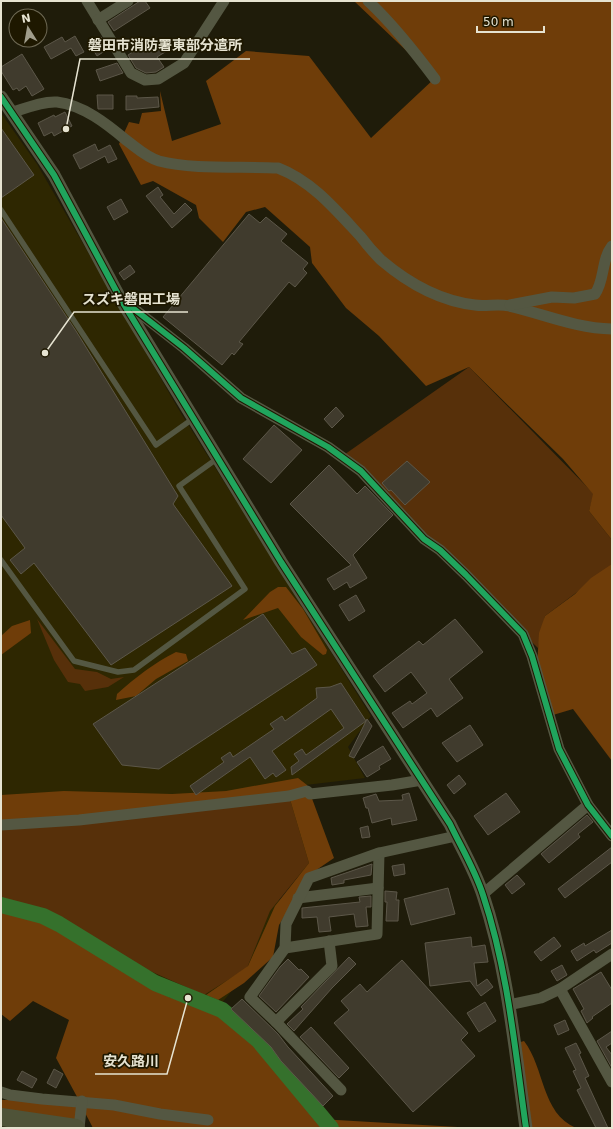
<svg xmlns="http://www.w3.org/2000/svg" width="613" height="1129" font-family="'DejaVu Sans','Noto Sans JP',sans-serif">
  <rect width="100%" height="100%" fill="#1f1c0a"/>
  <path fill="#2e2701" d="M 1,113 L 37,164 L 179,410 L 371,716 L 348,747 L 365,778 L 297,786 L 330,850 L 281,891 L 270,944 L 212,1015 L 1,921 Z"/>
  <g fill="#57300a">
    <path d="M 469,367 L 594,494 L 589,511 L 612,540 L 612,566 L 545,616 L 538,648 L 341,457 Z"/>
    <path d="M 37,619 L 75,669 L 97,672 L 111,679 L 124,677 L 108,687 L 85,691 L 80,684 L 68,682 L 54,660 Z"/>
    <path d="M 289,796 L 309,863 L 270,911 L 247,968 L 204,995 L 130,962 L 53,913 L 1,901 L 1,824 Z"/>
  </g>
  <g fill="#6f3d09">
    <path d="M 354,1 L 612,1 L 612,540 L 589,511 L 593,494 L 563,459 L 469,367 L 426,386 L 379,336 L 346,308 L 312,263 L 310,247 L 265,207 L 246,212 L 223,242 L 199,218 L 196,205 L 153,181 L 141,185 L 119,144 L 129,122 L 139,124 L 142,113 L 161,111 L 160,91 L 172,141 L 221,124 L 206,81 L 246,51 L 309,56 L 371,138 L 435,78 Z"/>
    <path d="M 612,564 L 612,761 L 573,709 L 553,715 L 537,667 L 539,633 L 545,616 L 575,594 L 591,578 Z"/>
    <path d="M 278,587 L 286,587 L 303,609 L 327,650 L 326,654 L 323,655 L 301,637 L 278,608 L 243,620 L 270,592 Z"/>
    <path d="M 30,620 L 31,633 L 1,655 L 1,636 L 12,626 Z"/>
    <path d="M 176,652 L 186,654 L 188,661 L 156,679 L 136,696 L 116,700 L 117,694 C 136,677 154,663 176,652 Z"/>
    <path d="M 298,778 L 307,785 L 334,858 L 309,875 L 279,925 L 273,957 L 244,983 L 218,1000 L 206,995 L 248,966 L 275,906 L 309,863 L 289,796 L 137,813 L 1,821 L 1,795 L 64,791 L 172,794 L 226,791 Z"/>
    <path d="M 1,907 L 39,919 L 64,931 L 91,952 L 128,970 L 169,997 L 210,1011 L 250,1034 L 286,1074 L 319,1119 L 475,1128 L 93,1128 L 82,1107 L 80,1125 L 1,1113 L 1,1100 L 42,1099 L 82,1106 L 56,1058 L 69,1020 L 33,1001 L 10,1021 L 1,1014 Z"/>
    <path d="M 524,1041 C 545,1068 541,1113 576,1128 L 533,1128 L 526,1123 L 514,1044 Z"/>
  </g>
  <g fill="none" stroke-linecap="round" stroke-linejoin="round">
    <path stroke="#35712c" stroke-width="16" d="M 1,905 L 43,916 L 59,924 L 155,983 L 222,1010 L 258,1040 L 331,1128"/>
  </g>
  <g fill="#403b2d" stroke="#5c5749">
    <path d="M 140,1 L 145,1 L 150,8 L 114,31 L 108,22 Z"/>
    <path d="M 75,36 L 84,52 L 76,56 L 71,48 L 51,59 L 44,47 L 62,37 L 65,42 Z"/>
    <path d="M 101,37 L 108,49 L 97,56 L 89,43 Z"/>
    <path d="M 164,40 L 170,49 L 157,57 L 164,67 L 156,72 L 146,73 L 136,68 L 128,55 L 148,42 L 152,47 Z"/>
    <path d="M 22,54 L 44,89 L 32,96 L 26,86 L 19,91 L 17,88 L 13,90 L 1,71 L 1,67 Z"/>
    <path d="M 117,63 L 123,73 L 100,81 L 96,70 Z"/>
    <path d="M 97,95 L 113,95 L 113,109 L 98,109 Z"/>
    <path d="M 126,96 L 137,96 L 137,98 L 158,97 L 159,107 L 126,110 Z"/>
    <path d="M 65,112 L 72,126 L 54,136 L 52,132 L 44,136 L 38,123 L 54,115 L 55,117 Z"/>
    <path d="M 1,128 L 34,175 L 1,198 Z"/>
    <path d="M 95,144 L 98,151 L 110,145 L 117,159 L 108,163 L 105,156 L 80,169 L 73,155 Z"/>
    <path d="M 158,187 L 163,195 L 160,197 L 174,214 L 185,203 L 192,210 L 172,228 L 146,196 Z"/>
    <path d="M 121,199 L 128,212 L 114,220 L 107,207 Z"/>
    <path d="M 249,214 L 260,223 L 266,217 L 287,234 L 281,241 L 308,263 L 303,269 L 307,273 L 295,287 L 289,282 L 239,342 L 243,344 L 234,355 L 232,353 L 222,365 L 163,317 Z"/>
    <path d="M 1,218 L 76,331 L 178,496 L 173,504 L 232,586 L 111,665 L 34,563 L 21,574 L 10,560 L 25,548 L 1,515 Z"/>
    <path d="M 130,265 L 135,272 L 124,280 L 119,273 Z"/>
    <path d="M 336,407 L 344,416 L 332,428 L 324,419 Z"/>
    <path d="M 274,425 L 302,450 L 271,483 L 243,459 Z"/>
    <path d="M 407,461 L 430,482 L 405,505 L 391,490 L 389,491 L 382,483 Z"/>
    <path d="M 329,465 L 357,494 L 365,486 L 393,515 L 353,555 L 367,578 L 350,588 L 347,582 L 334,590 L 327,579 L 351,565 L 290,504 Z"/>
    <path d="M 356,595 L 365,611 L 349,621 L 339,605 Z"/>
    <path d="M 263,614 L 292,654 L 305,648 L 317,665 L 159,769 L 122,765 L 93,724 Z"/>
    <path d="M 455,619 L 483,652 L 449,679 L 463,698 L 437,717 L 431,708 L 403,728 L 392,713 L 410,701 L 412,704 L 427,693 L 411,672 L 385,692 L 373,676 L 419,641 L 423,645 Z"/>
    <path d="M 341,683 L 366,721 L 367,719 L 372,726 L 354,758 L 349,756 L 366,721 L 292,775 L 291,767 L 299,761 L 294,754 L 302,749 L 306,755 L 344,728 L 331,709 L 272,751 L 286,770 L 276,777 L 273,773 L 265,779 L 250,757 L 196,795 L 190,786 L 224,762 L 221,758 L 230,752 L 233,757 L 274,729 L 270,724 L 282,716 L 285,721 L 317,698 L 316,688 L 330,687 Z"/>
    <path d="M 470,725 L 483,745 L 457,762 L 442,743 Z"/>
    <path d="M 383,746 L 391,759 L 379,766 L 380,769 L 367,777 L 357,762 Z"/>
    <path d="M 459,775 L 466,784 L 454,794 L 447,785 Z"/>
    <path d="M 409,793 L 417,820 L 392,825 L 391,818 L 372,823 L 368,808 L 366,808 L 363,798 L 376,794 L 379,801 L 403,800 L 402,795 Z"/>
    <path d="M 506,793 L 520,812 L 488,835 L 474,816 Z"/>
    <path d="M 587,815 L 593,822 L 578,834 L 580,837 L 549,863 L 541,854 Z"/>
    <path d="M 368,826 L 370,837 L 362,838 L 360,828 Z"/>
    <path d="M 612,847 L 612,862 L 565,898 L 558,889 Z"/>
    <path d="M 372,864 L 371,875 L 344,880 L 344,883 L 332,885 L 331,878 Z"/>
    <path d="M 404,864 L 405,874 L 394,876 L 392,866 Z"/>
    <path d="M 517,875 L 525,884 L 512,894 L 505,885 Z"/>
    <path d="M 448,888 L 455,914 L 411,925 L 404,899 Z"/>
    <path d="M 385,891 L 397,892 L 396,900 L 399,900 L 398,921 L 386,921 L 387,902 L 385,902 Z"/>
    <path d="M 371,896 L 371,907 L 366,907 L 368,926 L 356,927 L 354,914 L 329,917 L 331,931 L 319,932 L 317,917 L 302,918 L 302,908 L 360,902 L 359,897 Z"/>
    <path d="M 612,930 L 612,943 L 596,953 L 594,950 L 577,961 L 571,951 L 584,943 L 585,946 Z"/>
    <path d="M 471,937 L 472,947 L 485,945 L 488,962 L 474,963 L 477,986 L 487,979 L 493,987 L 481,996 L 470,981 L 430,986 L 425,943 Z"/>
    <path d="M 554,937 L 561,946 L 541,961 L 534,952 Z"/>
    <path d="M 349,957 L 356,964 L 332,988 L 294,1031 L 287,1024 L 303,1009 L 301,1007 Z"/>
    <path d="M 288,959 L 299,970 L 301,969 L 309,977 L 276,1012 L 259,996 L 280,967 Z"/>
    <path d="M 402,960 L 468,1033 L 461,1040 L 475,1056 L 413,1112 L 334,1023 L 349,1010 L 341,1001 L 360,984 L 367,992 Z"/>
    <path d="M 562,965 L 567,975 L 557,981 L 551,971 Z"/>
    <path d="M 601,972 L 612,990 L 612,1003 L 592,1017 L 593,1018 L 587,1023 L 581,1011 L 584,1009 L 573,989 Z"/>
    <path d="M 242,999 L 278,1034 L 288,1047 L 333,1096 L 323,1106 L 281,1061 L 271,1047 L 231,1009 Z"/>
    <path d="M 485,1002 L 496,1021 L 479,1032 L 467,1013 Z"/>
    <path d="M 565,1020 L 569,1030 L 558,1035 L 554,1025 Z"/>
    <path d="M 311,1027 L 349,1068 L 339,1078 L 300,1037 Z"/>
    <path d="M 612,1031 L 612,1043 L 606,1047 L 612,1055 L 612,1068 L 597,1041 Z"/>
    <path d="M 576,1043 L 581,1053 L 579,1054 L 589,1076 L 585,1078 L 608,1128 L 596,1128 L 577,1090 L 581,1088 L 573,1071 L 576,1070 L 565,1048 Z"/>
    <path d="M 54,1069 L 63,1074 L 56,1088 L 47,1083 Z"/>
    <path d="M 22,1071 L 37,1079 L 32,1088 L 17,1080 Z"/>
  </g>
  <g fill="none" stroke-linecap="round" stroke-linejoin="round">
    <g stroke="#545742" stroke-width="5.5">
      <path d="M 1,210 L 156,445 L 194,418"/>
      <path d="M 1,560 L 74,661 L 118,672 L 134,670 L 245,589 L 179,486 L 218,458"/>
    </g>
    <g stroke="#545742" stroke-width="11">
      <path d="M 87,1 L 131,73 L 145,80 L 158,79 L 184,63 L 224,1"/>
      <path d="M 368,1 C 393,24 414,51 435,79"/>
      <path d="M 98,20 L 128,1"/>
      <path d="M 13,112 C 26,108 43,101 57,102 C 83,105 107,124 126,140 C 137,148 146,157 159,161 C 194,170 241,166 278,168 C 312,181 336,210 361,237 C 367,245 374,253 381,260 C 408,283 440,301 475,305 C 487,307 497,303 509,306 C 544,314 575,328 612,329"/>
      <path d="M 124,301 L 184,348 L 241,398 L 328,447 L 361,471 L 424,539 L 440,550 L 466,575 L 523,634 L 532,656 L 559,749 L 588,805 L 612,836"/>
      <path d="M 510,305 L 552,297 L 574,298 L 595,294 C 605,280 601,260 612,246"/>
      <path d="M 1,825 L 79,820 L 289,796 L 307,791 L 310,794 L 392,785 L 422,780"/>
      <path d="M 483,894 L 588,805"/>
      <path d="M 298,898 L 378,888"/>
      <path d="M 285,948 L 377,934 L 379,853"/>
      <path d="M 560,989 L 612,1082"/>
      <path d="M 509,1005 L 541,998 L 560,989 L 612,954"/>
      <path d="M 276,1022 L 332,966 L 329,941"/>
      <path d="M 341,1090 L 276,1022 L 250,997 L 285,948 L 286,924 L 309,878 L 379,853 L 456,836"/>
      <path d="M 1,1092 L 10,1095 L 42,1099 L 114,1105 L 160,1114 L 208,1120"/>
      <path d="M 79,1128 L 82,1101"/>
    </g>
    <path stroke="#545742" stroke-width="13" d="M 1,97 L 54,175 L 120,298 L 281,562 L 450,824 C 461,847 475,870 483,895 C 508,970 515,1050 526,1128"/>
    <path stroke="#4f5338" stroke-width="18" d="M 1,1117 L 76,1128"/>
    <defs>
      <g id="cycleway">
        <path d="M 1,97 L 54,175 L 120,298 L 281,562 L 450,824 C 461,847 475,870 483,895 C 508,970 515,1050 526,1128"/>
        <path d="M 125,302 L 184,348 L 241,398 L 328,447 L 361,471 L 424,539 L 440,550 L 466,575 L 523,634 L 532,656 L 559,749 L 588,805 L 612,836"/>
      </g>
    </defs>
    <use href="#cycleway" stroke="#1e1800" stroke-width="8"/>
    <use href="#cycleway" stroke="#20a55d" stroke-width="6"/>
  </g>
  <path fill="none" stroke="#e6e3d1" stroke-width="1.5" d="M66 129L80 59H250M45 353L74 312H188M188 998L167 1074H95"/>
  <g fill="#e6e3d1" stroke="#1e1800" stroke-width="1.5">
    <circle cx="66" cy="129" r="4"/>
    <circle cx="45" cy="353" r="4"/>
    <circle cx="188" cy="998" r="4"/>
  </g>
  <g font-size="14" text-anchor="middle" font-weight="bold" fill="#e6e3d1" stroke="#1e1800" stroke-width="3.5" stroke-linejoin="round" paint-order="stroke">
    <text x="165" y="50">磐田市消防署東部分遣所</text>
    <text x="131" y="304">スズキ磐田工場</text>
    <text x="131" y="1066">安久路川</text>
  </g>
  <rect width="613" height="1129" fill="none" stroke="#e6e3d1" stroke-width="4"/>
  <g transform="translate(28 28) rotate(349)"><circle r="19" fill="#1e1800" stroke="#6e6954"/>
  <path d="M0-3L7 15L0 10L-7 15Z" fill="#a09d8b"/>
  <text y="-6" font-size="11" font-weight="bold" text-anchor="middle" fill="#e6e3d1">N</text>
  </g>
  <path d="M477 26v6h67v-6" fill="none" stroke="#e6e3d1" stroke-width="2"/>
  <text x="483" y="26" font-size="12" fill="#e6e3d1" stroke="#1e1800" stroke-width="3" paint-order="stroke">50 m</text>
</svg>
